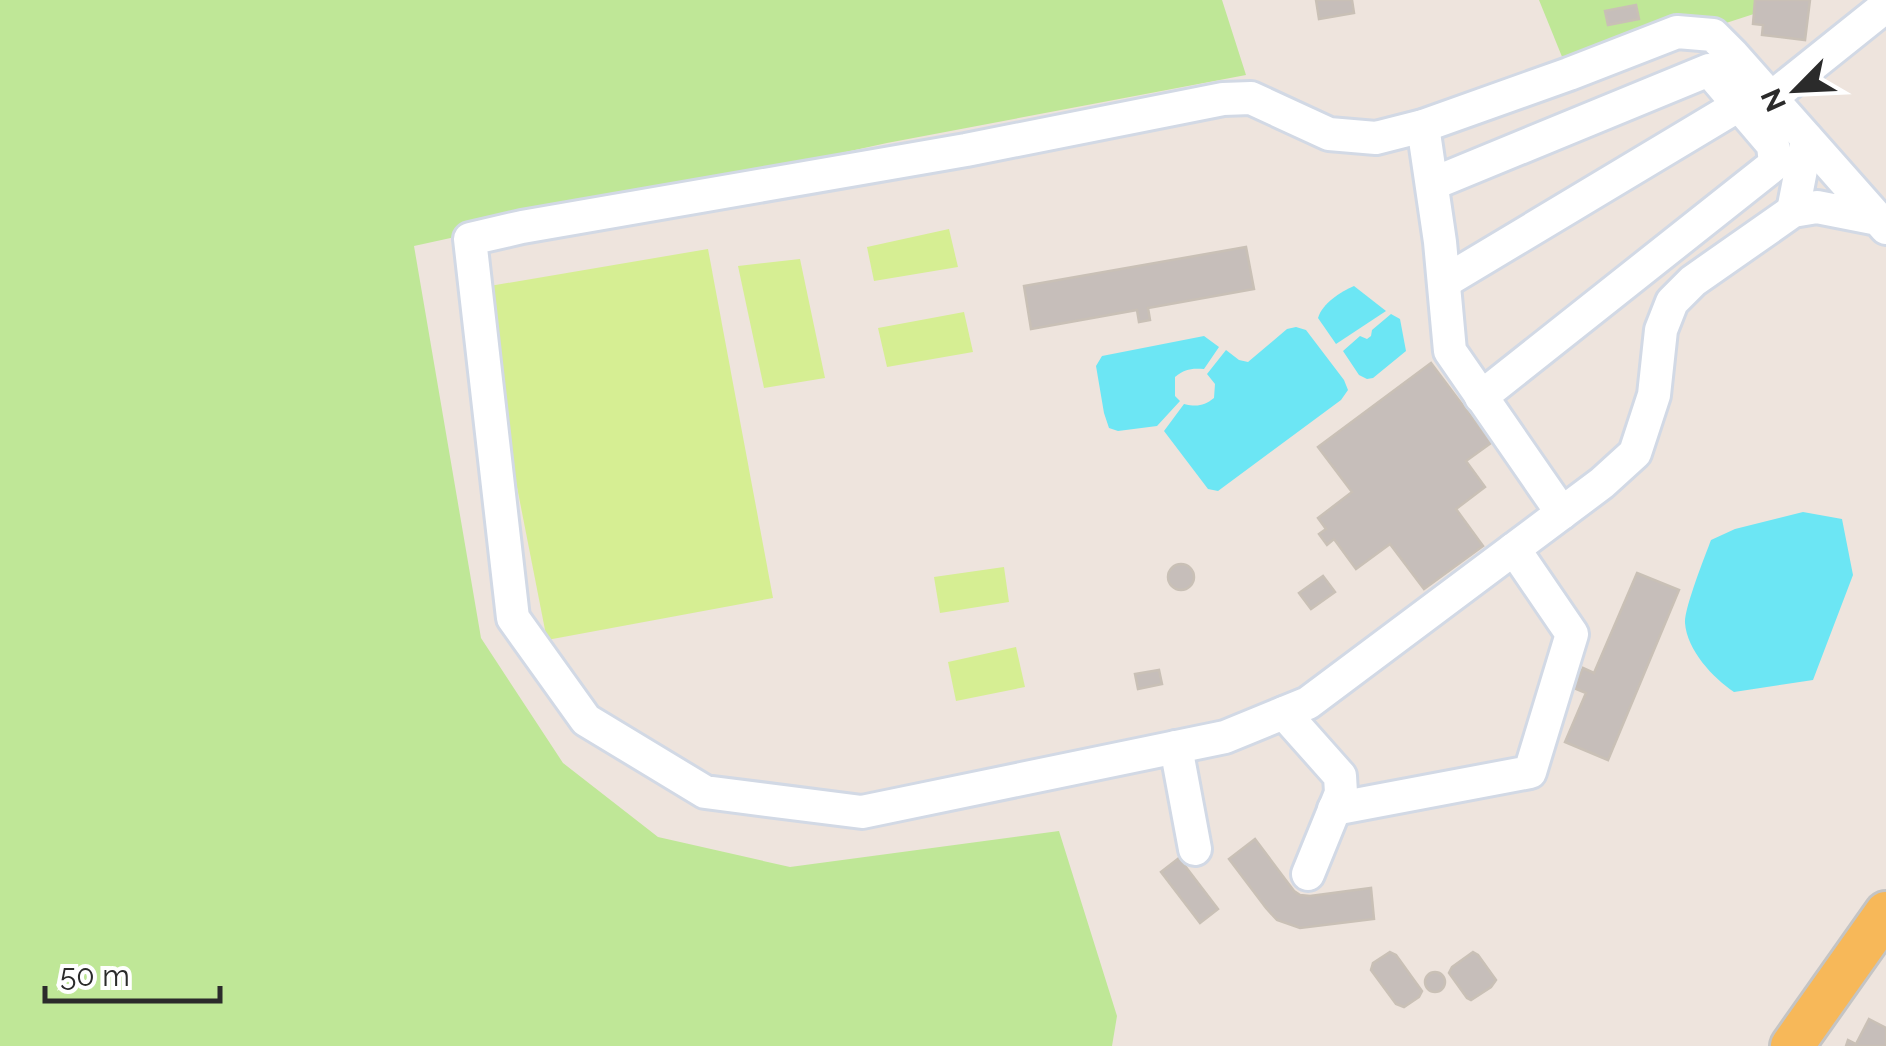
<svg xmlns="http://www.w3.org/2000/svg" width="1886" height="1046" font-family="Raleway,sans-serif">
  <rect width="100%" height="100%" fill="#eee4dd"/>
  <g fill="#bfe797">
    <path d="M 0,0 L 1222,0 L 1246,75 L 887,143 L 414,246 L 481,638 L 563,763 L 658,837 L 790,867 L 1059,831 L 1117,1016 L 1112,1046 L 0,1046 Z"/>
    <path d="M 1539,0 L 1797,0 L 1569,74 Z"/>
  </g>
  <g fill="#d6ee93">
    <path d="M 949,229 L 958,267 L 874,281 L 867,247 Z"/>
    <path d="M 708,249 L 773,598 L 547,640 L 478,288 Z"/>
    <path d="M 800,259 L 825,378 L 764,388 L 738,266 Z"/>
    <path d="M 964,312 L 973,352 L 887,367 L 878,328 Z"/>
    <path d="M 1004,567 L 1009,602 L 940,613 L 934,577 Z"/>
    <path d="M 1016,647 L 1025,687 L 956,701 L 948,662 Z"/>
  </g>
  <g fill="#6ce6f4">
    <path d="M 1354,286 L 1386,311 L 1336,344 L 1318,318 C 1322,304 1340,292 1354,286 Z"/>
    <path d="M 1391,314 L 1400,319 L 1406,351 L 1373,378 L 1367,379 L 1359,375 L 1343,351 L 1360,336 L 1367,339 L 1371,336 L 1372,330 Z"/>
    <path d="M 1296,327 L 1306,330 L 1344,380 L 1348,390 L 1341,400 L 1218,491 L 1208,489 L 1164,431 L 1184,404 C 1197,407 1204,406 1214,398 L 1215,384 L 1207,374 L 1226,350 L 1239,360 L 1248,362 L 1287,329 Z"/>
    <path d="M 1204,336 L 1219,347 L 1204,369 C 1191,368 1185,369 1175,377 L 1175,396 L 1180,401 L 1157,426 L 1118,431 L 1109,428 L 1104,413 L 1096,366 L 1102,356 Z"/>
    <path d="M 1803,512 L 1842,519 L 1853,575 L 1813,680 L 1734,692 C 1713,678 1687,650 1685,623 C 1684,609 1705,556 1711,540 L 1735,529 Z"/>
  </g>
  <g fill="#c6beba" stroke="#c9c0b6" stroke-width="2.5">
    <path d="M 1316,0 L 1352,0 L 1354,13 L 1319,19 Z"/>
    <path d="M 1755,0 L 1810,0 L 1805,40 L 1762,35 L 1763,25 L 1753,24 Z"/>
    <path d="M 1636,5 L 1639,19 L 1608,25 L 1605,11 Z"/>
    <path d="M 1246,247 L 1254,289 L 1148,308 L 1150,320 L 1139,322 L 1137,310 L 1031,329 L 1024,286 Z"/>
    <path d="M 1431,363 L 1491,443 L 1466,461 L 1485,487 L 1456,509 L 1483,546 L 1424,589 L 1390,544 L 1356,569 L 1334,539 L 1327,545 L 1319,534 L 1326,529 L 1318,518 L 1352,492 L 1318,447 Z"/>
    <circle cx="1181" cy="577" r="13"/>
    <path d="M 1637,573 L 1679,590 L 1608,760 L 1565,742 L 1586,693 L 1574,688 L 1583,668 L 1594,673 Z"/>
    <path d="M 1323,576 L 1335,592 L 1311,609 L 1299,593 Z"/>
    <path d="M 1159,670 L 1162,684 L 1138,689 L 1135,674 Z"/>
    <path d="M 1255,839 L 1294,891 L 1300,895 L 1310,896 L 1371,888 L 1374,919 L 1300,928 L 1277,920 L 1266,908 L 1229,859 Z"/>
    <path d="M 1179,858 L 1218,909 L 1200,923 L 1161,872 Z"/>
    <path d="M 1390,952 L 1396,955 L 1422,991 L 1419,997 L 1404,1007 L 1396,1004 L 1371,970 L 1373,963 Z"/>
    <path d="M 1473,952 L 1478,955 L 1496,980 L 1491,987 L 1471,1000 L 1467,998 L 1449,973 L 1452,967 Z"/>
    <circle cx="1435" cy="982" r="10"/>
    <path d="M 1869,1019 L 1886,1028 L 1886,1046 L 1846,1046 L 1848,1040 L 1856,1044 Z"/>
  </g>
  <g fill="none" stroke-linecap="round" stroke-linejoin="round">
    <defs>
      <g id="minor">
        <path d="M 1771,98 L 1886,6"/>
        <path d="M 1423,126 L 1440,242 L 1450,351 L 1562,513"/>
        <path d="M 1432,184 L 1709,70 L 1773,145 L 1775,164 L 1481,397"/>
        <path d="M 1793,211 L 1807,139"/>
        <path d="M 1878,219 L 1817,207 L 1793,211 L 1693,281 L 1672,302 L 1661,330 L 1654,395 L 1635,453 L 1602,483 L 1308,703 L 1225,737 L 862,812 L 705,792 L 586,720 L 513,618 L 470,239 L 522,227 L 966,150 L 1223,99 L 1251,98 L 1329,134 L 1376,138 L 1423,126 L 1569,74 L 1677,32 L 1713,35 L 1733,55 L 1886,228"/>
        <path d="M 1444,282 L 1739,105"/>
        <path d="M 1284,713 L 1340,776 L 1341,793 L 1308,874"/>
        <path d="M 1176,747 L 1195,849"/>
        <path d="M 1334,809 L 1530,772 L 1572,634 L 1514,549"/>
      </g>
      <path id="major" d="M 1792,1046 L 1886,913"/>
    </defs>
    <use href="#minor" stroke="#d2d9e5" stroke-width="38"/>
    <use href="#major" stroke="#c4c4c4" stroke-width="48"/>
    <use href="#minor" stroke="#fff" stroke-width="32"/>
    <use href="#major" stroke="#f7b859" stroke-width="42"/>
  </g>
  <g transform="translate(1796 90) rotate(246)" stroke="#ffffff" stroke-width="8" paint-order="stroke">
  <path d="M0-8L18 38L0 25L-18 38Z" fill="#2b2b2b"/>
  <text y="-15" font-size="28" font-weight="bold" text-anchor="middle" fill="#2b2b2b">N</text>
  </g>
  <path d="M45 986v15h175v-15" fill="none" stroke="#2b2b2b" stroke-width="5"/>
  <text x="60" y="986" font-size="30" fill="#2b2b2b" stroke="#ffffff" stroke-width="8" paint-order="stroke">50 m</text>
</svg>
